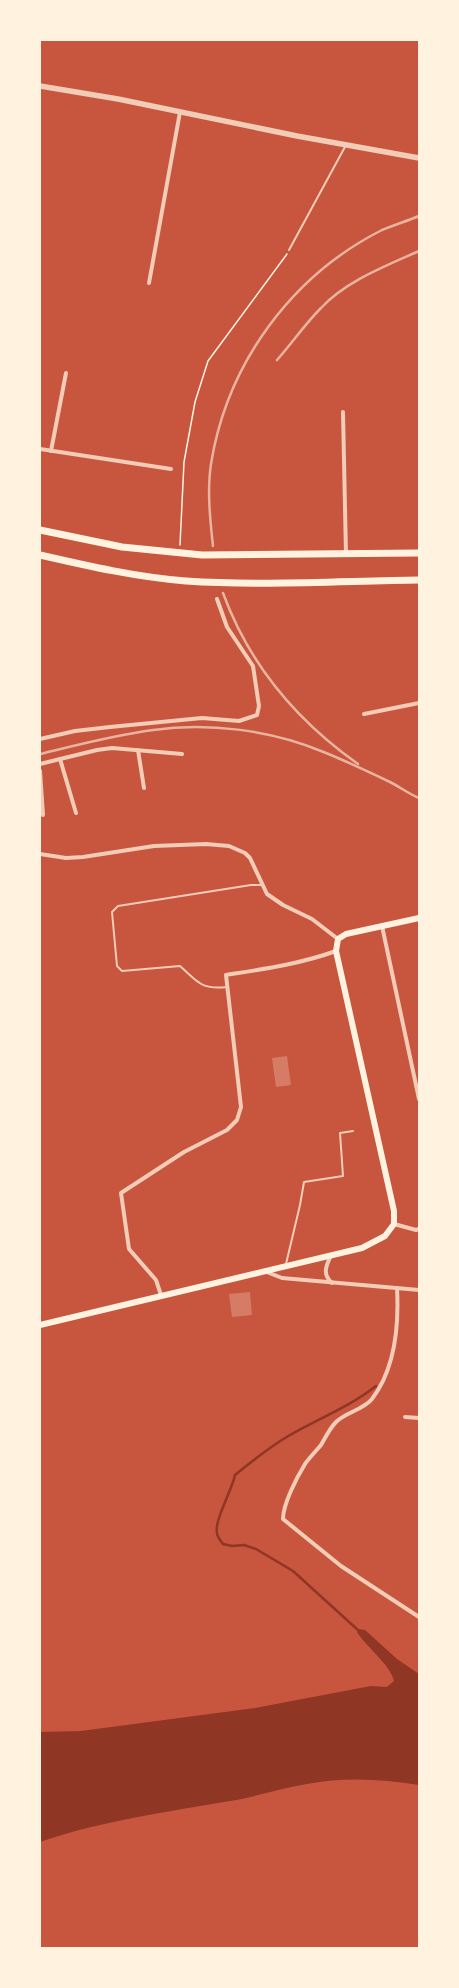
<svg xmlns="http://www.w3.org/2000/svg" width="459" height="1988" font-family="'DM Sans',sans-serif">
  <rect width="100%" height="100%" fill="#c8553d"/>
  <path fill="#8f3625" d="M 359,1629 L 365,1630 L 397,1659 L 419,1674 L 419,1785 C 382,1779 344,1777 307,1784 C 281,1788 256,1797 230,1801 C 167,1812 100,1821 40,1842 L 40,1732 L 81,1731 L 255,1708 L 371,1686 L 387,1687 L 394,1681 C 390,1664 367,1648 357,1632 Z"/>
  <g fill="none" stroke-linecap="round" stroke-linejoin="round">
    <path stroke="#8f3625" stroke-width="2.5" d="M 359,1631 L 293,1571 L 256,1549 L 244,1545 L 232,1546 L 223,1544 C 221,1541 217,1537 217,1533 C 214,1521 232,1490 235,1475 C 251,1462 267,1449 285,1438 C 315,1420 348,1408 376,1386"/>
  </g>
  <g fill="#d67c66">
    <path d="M 287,1056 L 291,1085 L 276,1087 L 272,1058 Z"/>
    <path d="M 250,1292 L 252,1315 L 232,1317 L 229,1294 Z"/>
  </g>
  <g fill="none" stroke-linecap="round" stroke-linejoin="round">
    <path stroke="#fff3e0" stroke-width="1.5" d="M 180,545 L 184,462 L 195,402 L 208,361 L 287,254"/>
    <g stroke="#f1ccb7" stroke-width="2">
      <path d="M 289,250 L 346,145"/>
      <path d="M 227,987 C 201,990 198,982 180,966 L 122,971 L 117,966 L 112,912 L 118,906 L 251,885 L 261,885"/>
      <path d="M 286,1264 L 300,1205 L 304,1182 L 343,1176 L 340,1133 L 353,1131"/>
    </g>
    <g stroke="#f1ccb7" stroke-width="4">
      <path d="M 149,283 L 180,112"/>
      <path d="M 343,412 L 346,555"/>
      <path d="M 40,449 L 171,469"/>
      <path d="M 51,451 L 66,373"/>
      <path d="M 364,714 L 419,703"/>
      <path d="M 40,739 L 75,731 L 110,727 L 202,718 L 239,721 L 257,715 L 259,706 L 253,666 L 227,627 L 217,599"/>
      <path d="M 138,750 L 144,788"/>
      <path d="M 60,759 L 76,813"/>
      <path d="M 40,764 L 97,750 L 112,748 L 182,754"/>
      <path d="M 40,771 L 43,815"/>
      <path d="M 40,854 L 66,858 L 83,857 L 154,846 L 206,844 L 229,846 L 245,853 L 250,858 L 267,894 L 283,905 L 312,919 L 338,939"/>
      <path d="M 382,926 L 419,1099"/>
      <path d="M 394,1224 L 416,1230 L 419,1229"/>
      <path d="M 331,1255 C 326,1266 322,1274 332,1283"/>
      <path d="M 264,1271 L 282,1278 L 419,1290"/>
      <path d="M 397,1288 C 399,1325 395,1369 372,1399 C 363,1410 346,1412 336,1422 C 330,1428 325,1438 321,1445 C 316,1451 310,1457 305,1464 C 297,1477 283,1504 283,1519 L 341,1566 L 419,1617"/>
      <path d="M 161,1295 L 156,1280 L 129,1249 L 121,1193 L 184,1152 L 227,1130 L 237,1120 L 241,1107 L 226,975 C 264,969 300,964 336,951"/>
      <path d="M 405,1417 L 419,1418"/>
    </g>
    <path stroke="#f1ccb7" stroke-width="5.5" d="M 40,86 L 118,99 L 297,136 L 419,158"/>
    <path stroke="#fff3e0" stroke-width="6" d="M 40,1325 L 362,1248 L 385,1236 L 394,1224 L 394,1211 L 336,951 L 338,939 L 346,934 L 419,918"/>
    <g stroke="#fff3e0" stroke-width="7">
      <path d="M 40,530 L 122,547 L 202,555 L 419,553"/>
      <path d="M 40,555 C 88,566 136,577 186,581 C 263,586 342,581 419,580"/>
    </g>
    <g stroke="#e9b49f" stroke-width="2.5">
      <path d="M 277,360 C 292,343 305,324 321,308 C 346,281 386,266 419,251"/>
      <path d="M 213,546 C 210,519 207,490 211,464 C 227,364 291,276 382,230 C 394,225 407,221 419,216"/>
      <path d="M 223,593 C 249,664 296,720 358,764"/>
      <path d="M 40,754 C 77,745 115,735 153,730 C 207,722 270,730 321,751 C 344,760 367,771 390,782 C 400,787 409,794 419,798"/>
    </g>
  </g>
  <rect width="459" height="1988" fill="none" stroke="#fff3e0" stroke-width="82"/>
</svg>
